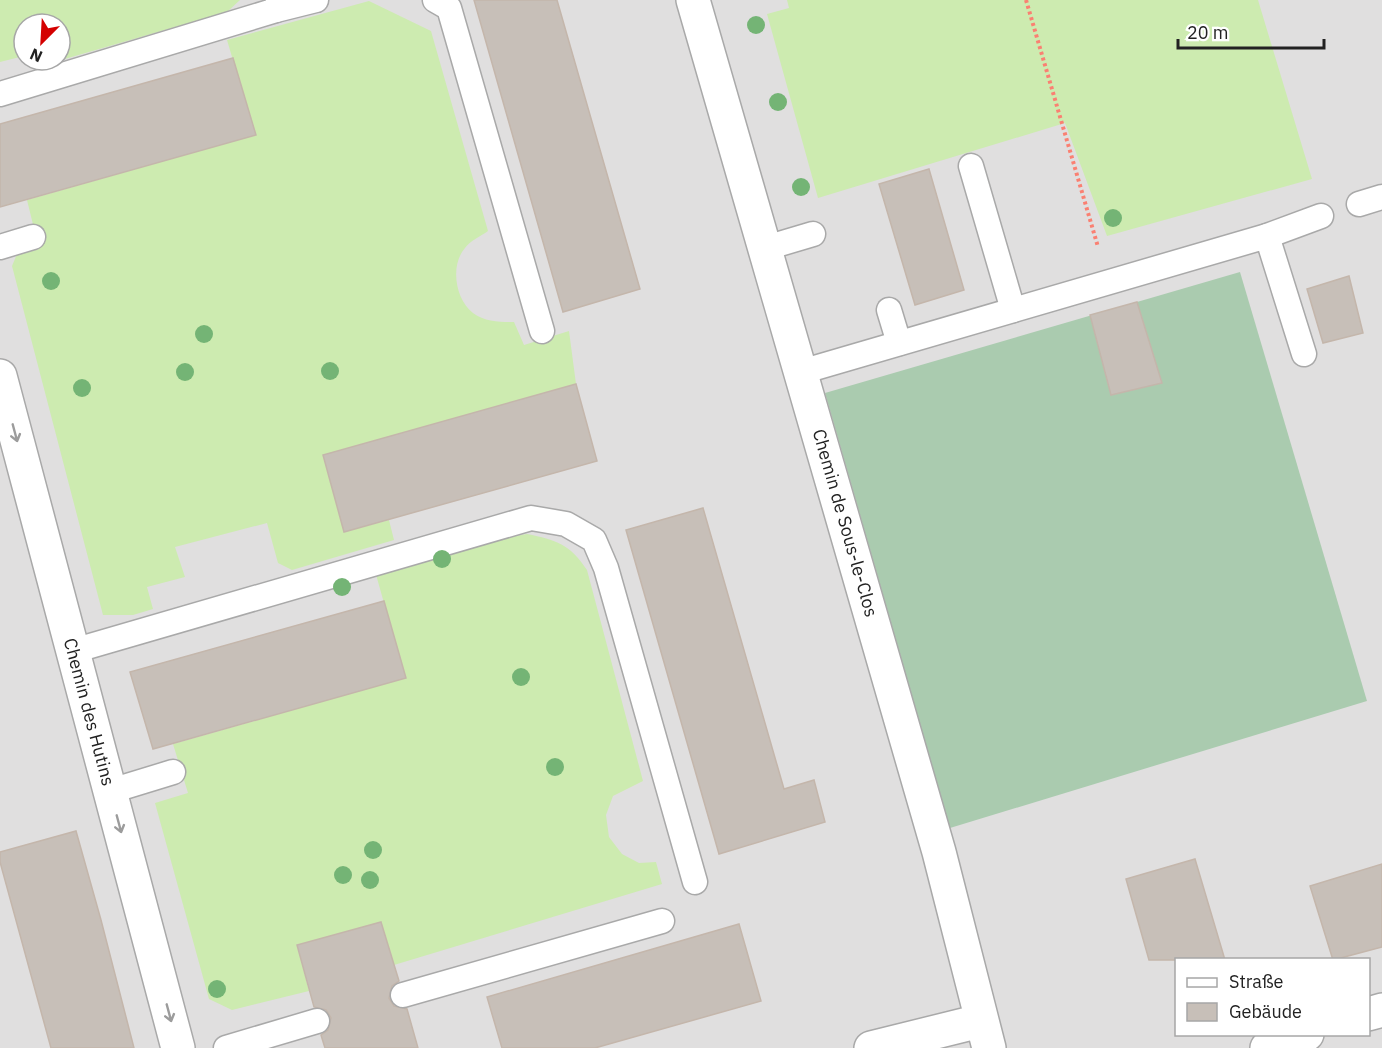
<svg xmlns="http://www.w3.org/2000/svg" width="1382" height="1048" font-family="'IBM Plex Sans',sans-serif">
  <rect width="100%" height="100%" fill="#f2efe9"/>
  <path fill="#e0dfdf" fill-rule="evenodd" d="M 0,0 L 1382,0 L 1382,1048 L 0,1048 ZM 24,24 L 60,24 L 60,60 L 24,60 ZM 1176,960 L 1368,960 L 1368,1034 L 1176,1034 Z"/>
  <g fill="#cdebb0">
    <path d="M 0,0 L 240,0 L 227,12 L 51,63 L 46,60 L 60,60 L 60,24 L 24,24 L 24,56 L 0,62 Z"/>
    <path d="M 787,0 L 1258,0 L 1312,179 L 1107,236 L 1065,123 L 818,198 L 767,14 L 789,8 Z"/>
    <path d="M 369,1 L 431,31 L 488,231 C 481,236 470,241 465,248 C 450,265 455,299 473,313 C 485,322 500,322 514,322 L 524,345 L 569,331 L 576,384 L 323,455 L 344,532 L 389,520 L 394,540 L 292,570 L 278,563 L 267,523 L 175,547 L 185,577 L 147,587 L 153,609 L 133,615 L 103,615 L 12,266 L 17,254 L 39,249 L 27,200 L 255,135 L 227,40 Z"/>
    <path d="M 527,534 C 556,540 570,544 587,570 L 643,781 L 613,796 L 606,815 L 609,837 L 622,854 L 639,863 L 656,862 L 662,884 L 394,965 L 381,922 L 297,945 L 309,991 L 232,1010 L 209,999 L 155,803 L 188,793 L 173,744 L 405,678 L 375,571 L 492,540 Z"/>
  </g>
  <path fill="#aacbaf" d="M 1240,272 L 1367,701 L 950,828 L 825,393 Z"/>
  <g fill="#c7bfb8" stroke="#c4b6ab" stroke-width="1.5">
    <path d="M 474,0 L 557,0 L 640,289 L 563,312 Z"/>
    <path d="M 233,58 L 256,135 L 0,207 L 0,124 Z"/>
    <path d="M 929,169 L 964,290 L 915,305 L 879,184 Z"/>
    <path d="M 1349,276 L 1363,333 L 1323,343 L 1307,289 Z"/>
    <path d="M 1137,302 L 1162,383 L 1111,395 L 1090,315 Z"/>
    <path d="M 576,384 L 597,461 L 344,532 L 323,455 Z"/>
    <path d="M 703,508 L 784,789 L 814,780 L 825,822 L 719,854 L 626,530 Z"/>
    <path d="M 384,601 L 406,678 L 153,749 L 130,672 Z"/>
    <path d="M 76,831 L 101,920 L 134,1048 L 51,1048 L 0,862 L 0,852 Z"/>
    <path d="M 1195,859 L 1225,960 L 1149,960 L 1126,879 Z"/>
    <path d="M 1382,864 L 1382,947 L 1333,960 L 1310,886 Z"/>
    <path d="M 381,922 L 399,981 L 392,986 L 389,998 L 394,1006 L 407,1009 L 418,1048 L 325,1048 L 321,1035 L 328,1030 L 331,1018 L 326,1010 L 314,1007 L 297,945 Z"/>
    <path d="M 739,924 L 761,1001 L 595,1048 L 502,1048 L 487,997 Z"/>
  </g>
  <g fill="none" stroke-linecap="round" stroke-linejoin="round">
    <defs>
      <g id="service">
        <path d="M 435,0 L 449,8 L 542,331"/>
        <path d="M 276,10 L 316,0"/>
        <path d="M 0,94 L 276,10 L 278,0"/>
        <path d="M 971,166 L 1013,310"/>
        <path d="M 1359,204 L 1382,197"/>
        <path d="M 1267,236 L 1321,216"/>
        <path d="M 0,247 L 33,237"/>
        <path d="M 766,248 L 813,234"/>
        <path d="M 889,310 L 899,343"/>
        <path d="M 801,372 L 1267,236 L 1304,354"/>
        <path d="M 73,651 L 531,518 L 566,524 L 594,540 L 606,568 L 695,882"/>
        <path d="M 111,791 L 173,772"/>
        <path d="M 403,995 L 662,921"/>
        <path d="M 226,1048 L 317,1021"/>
      </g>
      <g id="minor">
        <path d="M 693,0 L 939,852 L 989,1048"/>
        <path d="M 0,376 L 178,1048"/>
        <path d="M 1368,1014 L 1382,1010"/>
        <path d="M 871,1048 L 980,1021"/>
        <path d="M 1267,1048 L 1307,1034"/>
      </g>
    </defs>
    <use href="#service" stroke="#a9a9a9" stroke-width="27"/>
    <use href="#minor" stroke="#a9a9a9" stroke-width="36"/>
    <path stroke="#fa8072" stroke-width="4" stroke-dasharray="3 3" stroke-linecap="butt" d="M 1026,0 L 1098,247"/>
    <use href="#service" stroke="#fff" stroke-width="24"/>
    <use href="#minor" stroke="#fff" stroke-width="33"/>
  </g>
  <g fill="#74b475">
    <circle cx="756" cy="25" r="9"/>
    <circle cx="778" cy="102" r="9"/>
    <circle cx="801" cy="187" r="9"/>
    <circle cx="1113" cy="218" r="9"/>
    <circle cx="51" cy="281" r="9"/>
    <circle cx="204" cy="334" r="9"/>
    <circle cx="330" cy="371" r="9"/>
    <circle cx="185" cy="372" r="9"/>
    <circle cx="82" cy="388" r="9"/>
    <circle cx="442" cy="559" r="9"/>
    <circle cx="342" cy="587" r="9"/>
    <circle cx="521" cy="677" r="9"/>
    <circle cx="555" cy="767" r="9"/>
    <circle cx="373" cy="850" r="9"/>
    <circle cx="343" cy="875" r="9"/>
    <circle cx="370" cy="880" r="9"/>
    <circle cx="217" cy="989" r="9"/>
  </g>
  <defs><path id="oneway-shaft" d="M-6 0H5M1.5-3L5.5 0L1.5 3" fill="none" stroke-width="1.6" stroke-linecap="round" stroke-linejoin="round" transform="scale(1.5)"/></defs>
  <g stroke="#9c9c9c">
    <use href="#oneway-shaft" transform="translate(15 433) rotate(75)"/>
    <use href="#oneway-shaft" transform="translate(119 824) rotate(75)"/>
    <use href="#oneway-shaft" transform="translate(169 1013) rotate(75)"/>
  </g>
  <g text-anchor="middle" stroke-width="6" stroke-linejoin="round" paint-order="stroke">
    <g font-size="18" fill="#222" stroke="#fff">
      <text transform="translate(845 523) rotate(74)" y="6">Chemin de Sous-le-Clos</text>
      <text transform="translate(89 712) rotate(75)" y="6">Chemin des Hutins</text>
    </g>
  </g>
  <rect x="1175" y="958" width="195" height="78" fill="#ffffff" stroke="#a7a7a7" stroke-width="1.5"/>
  <rect x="1187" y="978" width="30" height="9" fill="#ffffff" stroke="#a7a7a7" stroke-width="1.5"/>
  <text x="1229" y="988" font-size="18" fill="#222222">Straße</text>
  <rect x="1187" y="1003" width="30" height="18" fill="#c7bfb8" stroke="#a7a7a7" stroke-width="1.5"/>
  <text x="1229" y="1018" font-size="18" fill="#222222">Gebäude</text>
  <g transform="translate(42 42) rotate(204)"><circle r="28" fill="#ffffff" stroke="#a7a7a7" stroke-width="1.5"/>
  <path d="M0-4.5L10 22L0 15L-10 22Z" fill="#d40000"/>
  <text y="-9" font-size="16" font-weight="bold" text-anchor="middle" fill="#222222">N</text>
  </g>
  <path d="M1178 39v9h146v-9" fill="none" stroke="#222222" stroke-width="3"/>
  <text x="1187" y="39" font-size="18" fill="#222222" stroke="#ffffff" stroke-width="4.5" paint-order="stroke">20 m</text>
</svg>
